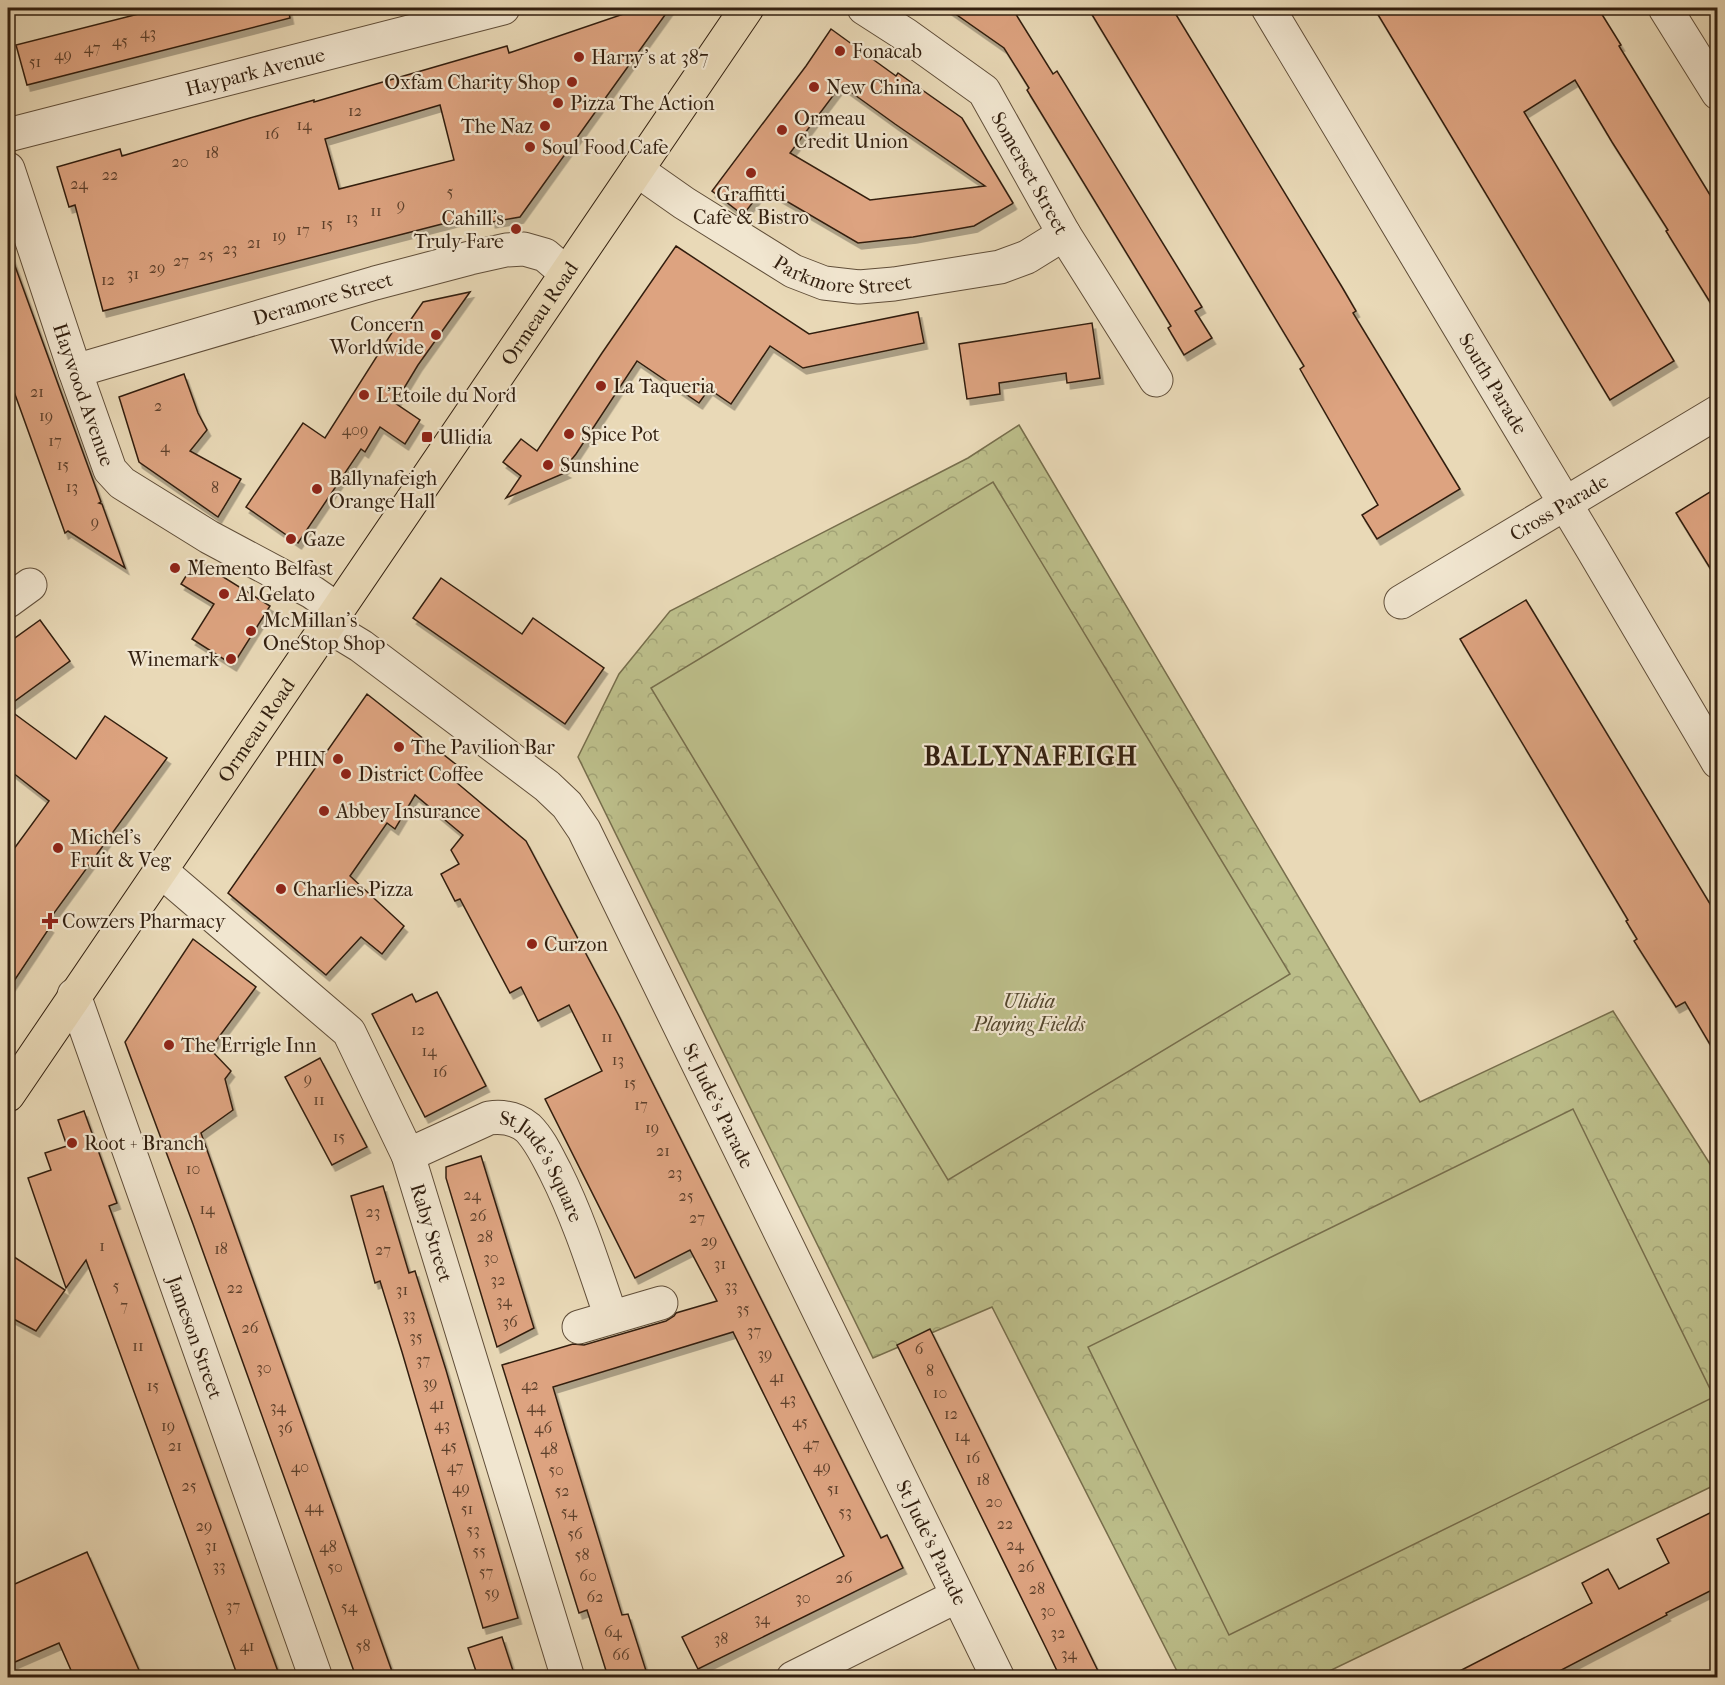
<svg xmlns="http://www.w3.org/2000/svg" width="1725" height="1685" font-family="'IM FELL French Canon',serif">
  <defs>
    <pattern id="park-crowns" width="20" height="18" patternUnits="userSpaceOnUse" patternTransform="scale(1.5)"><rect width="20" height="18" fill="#bcbe8a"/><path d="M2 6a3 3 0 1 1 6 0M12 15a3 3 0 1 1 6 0" fill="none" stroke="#a2a376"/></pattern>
    <filter id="shadow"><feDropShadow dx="3.5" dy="6" stdDeviation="0" flood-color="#0004"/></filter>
  </defs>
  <rect width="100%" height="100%" fill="#e9d9b7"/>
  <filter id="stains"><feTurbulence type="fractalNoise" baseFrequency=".00333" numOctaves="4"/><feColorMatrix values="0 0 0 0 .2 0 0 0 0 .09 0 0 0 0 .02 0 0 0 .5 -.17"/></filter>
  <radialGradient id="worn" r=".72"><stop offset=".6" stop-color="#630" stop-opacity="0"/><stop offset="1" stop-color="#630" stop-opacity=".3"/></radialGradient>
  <path fill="url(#park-crowns)" stroke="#776e4c" stroke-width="1.5" d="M 1019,425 L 1420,1102 L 1613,1011 L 1717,1175 L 1717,1484 L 1317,1677 L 1180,1677 L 992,1307 L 873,1358 L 578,757 L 619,674 L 670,611 L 968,458 Z"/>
  <g fill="#bcbe8a" stroke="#776e4c" stroke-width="1.5">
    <path d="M 993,482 L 1290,974 L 948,1180 L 651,688 Z"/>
    <path d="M 1573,1109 L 1714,1397 L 1229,1635 L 1088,1347 Z"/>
  </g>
  <g fill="#dda380" stroke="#321f0f" stroke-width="1.5" fill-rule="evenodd" filter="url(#shadow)">
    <path d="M 162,8 L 288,8 L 290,18 L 27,85 L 16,45 Z"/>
    <path d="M 641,8 L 670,8 L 520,217 L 492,222 L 489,212 L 103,311 L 75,205 L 69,207 L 57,167 L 120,149 L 122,156 L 250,118 L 314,100 L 314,102 L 507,46 L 509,53 ZM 440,105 L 454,160 L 339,189 L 325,139 Z"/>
    <path d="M 947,8 L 1012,8 L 1053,74 L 1057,71 L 1202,307 L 1195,311 L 1212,338 L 1184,355 L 1168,328 L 1171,326 L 1027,90 L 1029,88 L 1004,48 Z"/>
    <path d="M 1088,8 L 1172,8 L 1342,287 L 1356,311 L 1353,313 L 1460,489 L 1377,539 L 1362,515 L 1378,505 L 1300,369 L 1304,366 Z"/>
    <path d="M 1374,8 L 1598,8 L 1621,45 L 1619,46 L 1718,208 L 1718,315 L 1666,231 L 1668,230 L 1612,142 L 1575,80 L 1524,112 L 1674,361 L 1610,400 Z"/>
    <path d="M 831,29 L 896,76 L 898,73 L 962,118 L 1013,203 L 1012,204 L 974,226 L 913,237 L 858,243 L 764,188 L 743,215 L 712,191 L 806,66 ZM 841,85 L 895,124 L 985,186 L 870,200 L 790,153 Z"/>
    <path d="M 676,246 L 809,334 L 918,312 L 924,343 L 803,368 L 770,346 L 731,404 L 709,389 L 699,403 L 637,361 L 576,454 L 563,470 L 567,472 L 506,498 L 521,476 L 503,462 L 521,439 L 537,451 L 602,353 Z"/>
    <path d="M 11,255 L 101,502 L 99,503 L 102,504 L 125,568 L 68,531 L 65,533 L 8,375 L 8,256 Z"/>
    <path d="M 470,292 L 418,365 L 395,403 L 420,420 L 405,444 L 380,427 L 365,452 L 361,449 L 298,543 L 246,507 L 303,423 L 325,438 L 398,323 L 405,328 L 423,302 Z"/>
    <path d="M 1092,323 L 1100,378 L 1067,383 L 1066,373 L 999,383 L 1000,394 L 967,399 L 959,344 Z"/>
    <path d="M 184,374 L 198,413 L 207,430 L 190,451 L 241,479 L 218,517 L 139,462 L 119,397 Z"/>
    <path d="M 1718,487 L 1718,581 L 1676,513 Z"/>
    <path d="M 196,560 L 270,606 L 233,665 L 192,639 L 214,604 L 181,584 Z"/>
    <path d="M 441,578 L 522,634 L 533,618 L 604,668 L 565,724 L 413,618 Z"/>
    <path d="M 1526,600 L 1718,917 L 1718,1058 L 1685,1002 L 1676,1007 L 1634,941 L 1637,939 L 1626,921 L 1628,920 L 1460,639 Z"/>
    <path d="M 40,620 L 70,661 L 8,706 L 8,643 Z"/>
    <path d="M 367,694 L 458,766 L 450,777 L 526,841 L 619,1016 L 881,1538 L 887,1535 L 903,1568 L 698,1669 L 682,1637 L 844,1556 L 733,1332 L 553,1387 L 566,1431 L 622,1615 L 628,1614 L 648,1677 L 608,1677 L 587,1610 L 579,1613 L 502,1365 L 573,1344 L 584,1345 L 666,1321 L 674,1316 L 676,1313 L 717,1301 L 690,1250 L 635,1278 L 545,1099 L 602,1071 L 569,1005 L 538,1021 L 521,987 L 510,993 L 460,899 L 455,901 L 441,874 L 459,864 L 451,850 L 463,835 L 415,795 L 395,829 L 387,823 L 350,876 L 404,926 L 382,954 L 361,937 L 326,975 L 228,893 Z"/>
    <path d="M 8,709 L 76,759 L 105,716 L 167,758 L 46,924 L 50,927 L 8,990 L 8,857 L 49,801 L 8,769 Z"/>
    <path d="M 193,939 L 256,987 L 210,1049 L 231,1071 L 225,1079 L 233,1110 L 201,1133 L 394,1677 L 356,1677 L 193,1224 L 125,1042 Z"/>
    <path d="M 437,992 L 486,1086 L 425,1117 L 372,1014 L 412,994 L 416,1002 Z"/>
    <path d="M 320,1058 L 367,1147 L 332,1165 L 285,1077 Z"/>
    <path d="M 84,1111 L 117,1203 L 109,1206 L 280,1677 L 238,1677 L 86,1260 L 66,1288 L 28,1178 L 51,1170 L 45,1153 L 67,1146 L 58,1120 Z"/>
    <path d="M 481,1156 L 534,1328 L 497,1347 L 446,1178 L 446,1167 Z"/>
    <path d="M 383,1186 L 409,1273 L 415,1271 L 446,1370 L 518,1618 L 483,1628 L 402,1352 L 380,1281 L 375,1283 L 351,1196 Z"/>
    <path d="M 8,1253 L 65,1290 L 36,1331 L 8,1316 Z"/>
    <path d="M 930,1329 L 984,1438 L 1101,1677 L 1060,1677 L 1047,1650 L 897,1345 Z"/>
    <path d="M 1718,1509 L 1718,1587 L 1666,1613 L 1667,1615 L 1548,1677 L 1448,1677 L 1592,1603 L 1582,1583 L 1608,1569 L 1619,1589 L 1669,1563 L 1657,1539 Z"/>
    <path d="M 87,1552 L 142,1677 L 74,1677 L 59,1643 L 8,1665 L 8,1587 Z"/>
    <path d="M 502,1637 L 515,1677 L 478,1677 L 468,1648 Z"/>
  </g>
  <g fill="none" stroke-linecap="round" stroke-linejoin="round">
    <defs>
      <g id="street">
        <path id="s1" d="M 864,8 L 906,35 L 984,91 L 1064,234 L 1156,380"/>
        <path id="s2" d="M 1268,8 L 1593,550 L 1718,762"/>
        <path d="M 1665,8 L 1718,93"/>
        <path id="s3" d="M 8,135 L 503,8"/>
        <path id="s4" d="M 8,169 L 75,371 L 110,470 L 122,483 L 209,537 L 312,592 L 338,610"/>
        <path id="s5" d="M 637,170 L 684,203 L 793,271 L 824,283 L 859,287 L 894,284 L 1000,267 L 1027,257 L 1064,234"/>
        <path id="s6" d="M 75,371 L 375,283 L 470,258 L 506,250 L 524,249 L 545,255 L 566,273"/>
        <path d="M 8,601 L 30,585"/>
        <path id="s7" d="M 1401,602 L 1718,412"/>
        <path id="s8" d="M 328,626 L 361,646 L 547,786 L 567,805 L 584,830 L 998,1678"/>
        <path id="s9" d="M 161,871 L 349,1032 L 408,1155 L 568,1678"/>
        <path id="s10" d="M 74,995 L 316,1678"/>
        <path id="s11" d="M 408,1155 L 489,1118 C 503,1116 517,1119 528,1128 C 540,1140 547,1156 555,1171 C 579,1219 594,1267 611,1317"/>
        <path d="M 579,1327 L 661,1303"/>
        <path d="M 793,1678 L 957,1596"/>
      </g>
      <g id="primary">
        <path id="s12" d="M 8,1095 L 747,8"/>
      </g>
    </defs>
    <use href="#street" stroke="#604e39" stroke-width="35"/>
    <use href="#primary" stroke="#321f0f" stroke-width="35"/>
    <use href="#street" stroke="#f1e6d0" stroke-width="33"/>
    <use href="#primary" stroke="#e9d9b7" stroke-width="33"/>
  </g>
  <g fill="#8f2418" stroke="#f1e6d0" stroke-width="2">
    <circle cx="840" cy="51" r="6"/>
    <circle cx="579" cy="57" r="6"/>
    <circle cx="572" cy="82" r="6"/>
    <circle cx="814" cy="87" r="6"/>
    <circle cx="558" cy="103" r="6"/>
    <circle cx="545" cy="126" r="6"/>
    <circle cx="782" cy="130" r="6"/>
    <circle cx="530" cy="147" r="6"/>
    <circle cx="751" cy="173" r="6"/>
    <circle cx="516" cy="229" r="6"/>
    <circle cx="436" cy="335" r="6"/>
    <circle cx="601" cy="386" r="6"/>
    <circle cx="364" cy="395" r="6"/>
    <circle cx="569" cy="434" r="6"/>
    <rect x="421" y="431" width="12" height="12" rx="3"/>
    <circle cx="548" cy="465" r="6"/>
    <circle cx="317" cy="489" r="6"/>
    <circle cx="291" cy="539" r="6"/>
    <circle cx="175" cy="568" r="6"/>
    <circle cx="224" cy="594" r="6"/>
    <circle cx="251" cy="631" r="6"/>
    <circle cx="231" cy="659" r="6"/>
    <circle cx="399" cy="747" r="6"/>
    <circle cx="338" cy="759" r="6"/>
    <circle cx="346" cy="774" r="6"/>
    <circle cx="324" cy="811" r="6"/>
    <circle cx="58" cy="848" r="6"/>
    <circle cx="281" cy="889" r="6"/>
    <path d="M47 912h6v6h6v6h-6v6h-6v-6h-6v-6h6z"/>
    <circle cx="532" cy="944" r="6"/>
    <circle cx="169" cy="1045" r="6"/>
    <circle cx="72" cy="1143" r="6"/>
  </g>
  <g text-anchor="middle" stroke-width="4.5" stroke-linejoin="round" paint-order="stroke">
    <g font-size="16" fill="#5d402b">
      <text x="148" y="38">43</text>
      <text x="120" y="46">45</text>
      <text x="92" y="53">47</text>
      <text x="63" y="60">49</text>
      <text x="35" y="67">51</text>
      <text x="355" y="116">12</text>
      <text x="304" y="130">14</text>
      <text x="272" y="139">16</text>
      <text x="212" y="158">18</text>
      <text x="180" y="167">20</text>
      <text x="110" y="180">22</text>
      <text x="79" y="189">24</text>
      <text x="450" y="197">5</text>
      <text x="401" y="210">9</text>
      <text x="376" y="216">11</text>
      <text x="352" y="223">13</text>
      <text x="327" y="229">15</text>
      <text x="303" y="235">17</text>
      <text x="279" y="241">19</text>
      <text x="254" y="248">21</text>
      <text x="230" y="254">23</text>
      <text x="206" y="260">25</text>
      <text x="181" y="266">27</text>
      <text x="157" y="273">29</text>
      <text x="133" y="279">31</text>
      <text x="108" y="285">12</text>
      <text x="37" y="397">21</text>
      <text x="158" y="411">2</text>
      <text x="46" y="421">19</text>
      <text x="355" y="435">409</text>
      <text x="55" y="446">17</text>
      <text x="165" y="452">4</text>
      <text x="63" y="470">15</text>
      <text x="72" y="492">13</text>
      <text x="215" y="493">8</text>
      <text x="95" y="527">9</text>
      <text x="418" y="1035">12</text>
      <text x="607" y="1042">11</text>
      <text x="429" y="1056">14</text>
      <text x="618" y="1065">13</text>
      <text x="440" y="1077">16</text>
      <text x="308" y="1084">9</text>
      <text x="630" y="1088">15</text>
      <text x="319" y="1105">11</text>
      <text x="641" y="1110">17</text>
      <text x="652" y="1133">19</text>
      <text x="339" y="1142">15</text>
      <text x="663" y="1156">21</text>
      <text x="193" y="1174">10</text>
      <text x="675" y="1178">23</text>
      <text x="472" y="1200">24</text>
      <text x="686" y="1201">25</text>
      <text x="207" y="1214">14</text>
      <text x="373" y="1217">23</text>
      <text x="478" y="1221">26</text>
      <text x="697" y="1223">27</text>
      <text x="485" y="1242">28</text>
      <text x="709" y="1246">29</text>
      <text x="102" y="1251">1</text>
      <text x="221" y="1254">18</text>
      <text x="383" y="1255">27</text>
      <text x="491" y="1263">30</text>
      <text x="720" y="1269">31</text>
      <text x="498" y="1285">32</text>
      <text x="116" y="1291">5</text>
      <text x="731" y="1291">33</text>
      <text x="235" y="1293">22</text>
      <text x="402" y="1295">31</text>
      <text x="504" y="1306">34</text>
      <text x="124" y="1311">7</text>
      <text x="743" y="1314">35</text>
      <text x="409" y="1320">33</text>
      <text x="510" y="1327">36</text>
      <text x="250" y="1333">26</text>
      <text x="754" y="1336">37</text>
      <text x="416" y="1342">35</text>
      <text x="138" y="1351">11</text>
      <text x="919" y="1354">6</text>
      <text x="765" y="1359">39</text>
      <text x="423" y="1365">37</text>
      <text x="264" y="1373">30</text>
      <text x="930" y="1376">8</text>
      <text x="777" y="1382">41</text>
      <text x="430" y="1388">39</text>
      <text x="530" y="1390">42</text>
      <text x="153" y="1391">15</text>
      <text x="940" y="1398">10</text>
      <text x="788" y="1404">43</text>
      <text x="437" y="1409">41</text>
      <text x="278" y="1412">34</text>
      <text x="536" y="1412">44</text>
      <text x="951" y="1419">12</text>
      <text x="800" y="1427">45</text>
      <text x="442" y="1430">43</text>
      <text x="168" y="1431">19</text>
      <text x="285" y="1433">36</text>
      <text x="543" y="1433">46</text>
      <text x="962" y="1441">14</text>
      <text x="811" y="1449">47</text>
      <text x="175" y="1451">21</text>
      <text x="449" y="1451">45</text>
      <text x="549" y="1454">48</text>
      <text x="973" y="1463">16</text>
      <text x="300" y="1472">40</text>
      <text x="455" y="1472">47</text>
      <text x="822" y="1472">49</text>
      <text x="556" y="1475">50</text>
      <text x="983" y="1485">18</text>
      <text x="189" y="1491">25</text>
      <text x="461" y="1493">49</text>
      <text x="833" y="1494">51</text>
      <text x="562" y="1496">52</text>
      <text x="994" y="1507">20</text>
      <text x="314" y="1512">44</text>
      <text x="467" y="1514">51</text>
      <text x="569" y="1517">54</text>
      <text x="845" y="1517">53</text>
      <text x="1005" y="1529">22</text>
      <text x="204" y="1531">29</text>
      <text x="473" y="1535">53</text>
      <text x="575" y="1539">56</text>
      <text x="1015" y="1550">24</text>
      <text x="211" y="1551">31</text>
      <text x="328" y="1552">48</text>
      <text x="479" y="1556">55</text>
      <text x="582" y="1560">58</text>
      <text x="219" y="1571">33</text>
      <text x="335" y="1572">50</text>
      <text x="1026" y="1572">26</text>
      <text x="486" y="1577">57</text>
      <text x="588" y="1581">60</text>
      <text x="844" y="1583">26</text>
      <text x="1037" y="1594">28</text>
      <text x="492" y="1598">59</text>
      <text x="595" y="1602">62</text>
      <text x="803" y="1603">30</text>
      <text x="233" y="1611">37</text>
      <text x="349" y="1612">54</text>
      <text x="1048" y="1616">30</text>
      <text x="762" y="1624">34</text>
      <text x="613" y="1637">64</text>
      <text x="1058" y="1638">32</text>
      <text x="721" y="1644">38</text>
      <text x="247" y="1651">41</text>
      <text x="363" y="1651">58</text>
      <text x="1069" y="1659">34</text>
      <text x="621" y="1660">66</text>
    </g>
    <g font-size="20" fill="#321f0f" stroke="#f1e6d0" text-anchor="start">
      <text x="852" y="58">Fonacab</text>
      <text x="591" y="64">Harry's at 387</text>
      <text x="560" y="89" text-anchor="end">Oxfam Charity Shop</text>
      <text x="826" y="94">New China</text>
      <text x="570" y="110">Pizza The Action</text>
      <text x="794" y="125">Ormeau<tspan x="794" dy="23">Credit Union</tspan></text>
      <text x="533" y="133" text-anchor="end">The Naz</text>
      <text x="542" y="154">Soul Food Cafe</text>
      <text x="751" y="201" text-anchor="middle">Graffitti<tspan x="751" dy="23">Cafe &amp; Bistro</tspan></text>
      <text x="504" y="225" text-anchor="end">Cahill's<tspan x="504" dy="23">Truly Fare</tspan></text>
      <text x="424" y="331" text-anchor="end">Concern<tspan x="424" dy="23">Worldwide</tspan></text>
      <text x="613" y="393">La Taqueria</text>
      <text x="376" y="402">L'Etoile du Nord</text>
      <text x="581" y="441">Spice Pot</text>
      <text x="439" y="444">Ulidia</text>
      <text x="560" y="472">Sunshine</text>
      <text x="329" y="485">Ballynafeigh<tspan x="329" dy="23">Orange Hall</tspan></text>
      <text x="303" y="546">Gaze</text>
      <text x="187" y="575">Memento Belfast</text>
      <text x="236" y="601">Al Gelato</text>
      <text x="263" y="627">McMillan's<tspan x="263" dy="23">OneStop Shop</tspan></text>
      <text x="219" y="666" text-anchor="end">Winemark</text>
      <text x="411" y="754">The Pavilion Bar</text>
      <text x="326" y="766" text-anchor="end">PHIN</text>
      <text x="358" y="781">District Coffee</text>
      <text x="336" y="818">Abbey Insurance</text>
      <text x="70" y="844">Michel's<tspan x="70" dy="23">Fruit &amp; Veg</tspan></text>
      <text x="293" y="896">Charlies Pizza</text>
      <text x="62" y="928">Cowzers Pharmacy</text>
      <text x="544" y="951">Curzon</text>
      <text x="181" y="1052">The Errigle Inn</text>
      <text x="84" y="1150">Root + Branch</text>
    </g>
    <g font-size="20" fill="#321f0f" stroke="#f1e6d0">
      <text dy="7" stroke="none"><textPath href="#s3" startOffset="255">Haypark Avenue</textPath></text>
      <text dy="7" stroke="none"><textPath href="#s1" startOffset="240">Somerset Street</textPath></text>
      <text dy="7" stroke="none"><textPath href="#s5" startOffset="236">Parkmore Street</textPath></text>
      <text dy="7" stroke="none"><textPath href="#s6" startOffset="258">Deramore Street</textPath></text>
      <text dy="7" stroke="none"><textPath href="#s12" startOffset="945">Ormeau Road</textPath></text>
      <text dy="7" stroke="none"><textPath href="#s2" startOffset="438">South Parade</textPath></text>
      <text dy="7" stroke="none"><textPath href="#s4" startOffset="238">Haywood Avenue</textPath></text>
      <text dy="7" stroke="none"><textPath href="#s7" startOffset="184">Cross Parade</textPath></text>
      <text dy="7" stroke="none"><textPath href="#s12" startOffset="441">Ormeau Road</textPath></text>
      <text dy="7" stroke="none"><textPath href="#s8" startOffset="636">St Jude's Parade</textPath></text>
      <text dy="7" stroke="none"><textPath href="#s11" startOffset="168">St Jude's Square</textPath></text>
      <text dy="7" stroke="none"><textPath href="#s9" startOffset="465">Raby Street</textPath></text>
      <text dy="7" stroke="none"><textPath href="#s10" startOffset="363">Jameson Street</textPath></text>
      <text dy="7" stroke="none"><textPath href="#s8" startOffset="1122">St Jude's Parade</textPath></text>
    </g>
    <g font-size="20" font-style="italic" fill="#54472e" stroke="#f1e6d0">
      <text x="1029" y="1008">Ulidia<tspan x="1029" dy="23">Playing Fields</tspan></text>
    </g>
    <g font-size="26" font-weight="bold" letter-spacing="1.5" fill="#321f0f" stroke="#f1e6d0">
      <text x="1031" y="765">BALLYNAFEIGH</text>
    </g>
  </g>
  <rect width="1725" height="1685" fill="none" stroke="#e9d9b7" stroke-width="30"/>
  <rect x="9" y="9" width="1707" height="1667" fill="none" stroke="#321f0f" stroke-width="3"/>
  <rect x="15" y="15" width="1695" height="1655" fill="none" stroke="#321f0f" stroke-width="1.5"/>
  <rect width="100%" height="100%" filter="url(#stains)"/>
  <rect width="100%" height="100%" fill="url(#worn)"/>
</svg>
